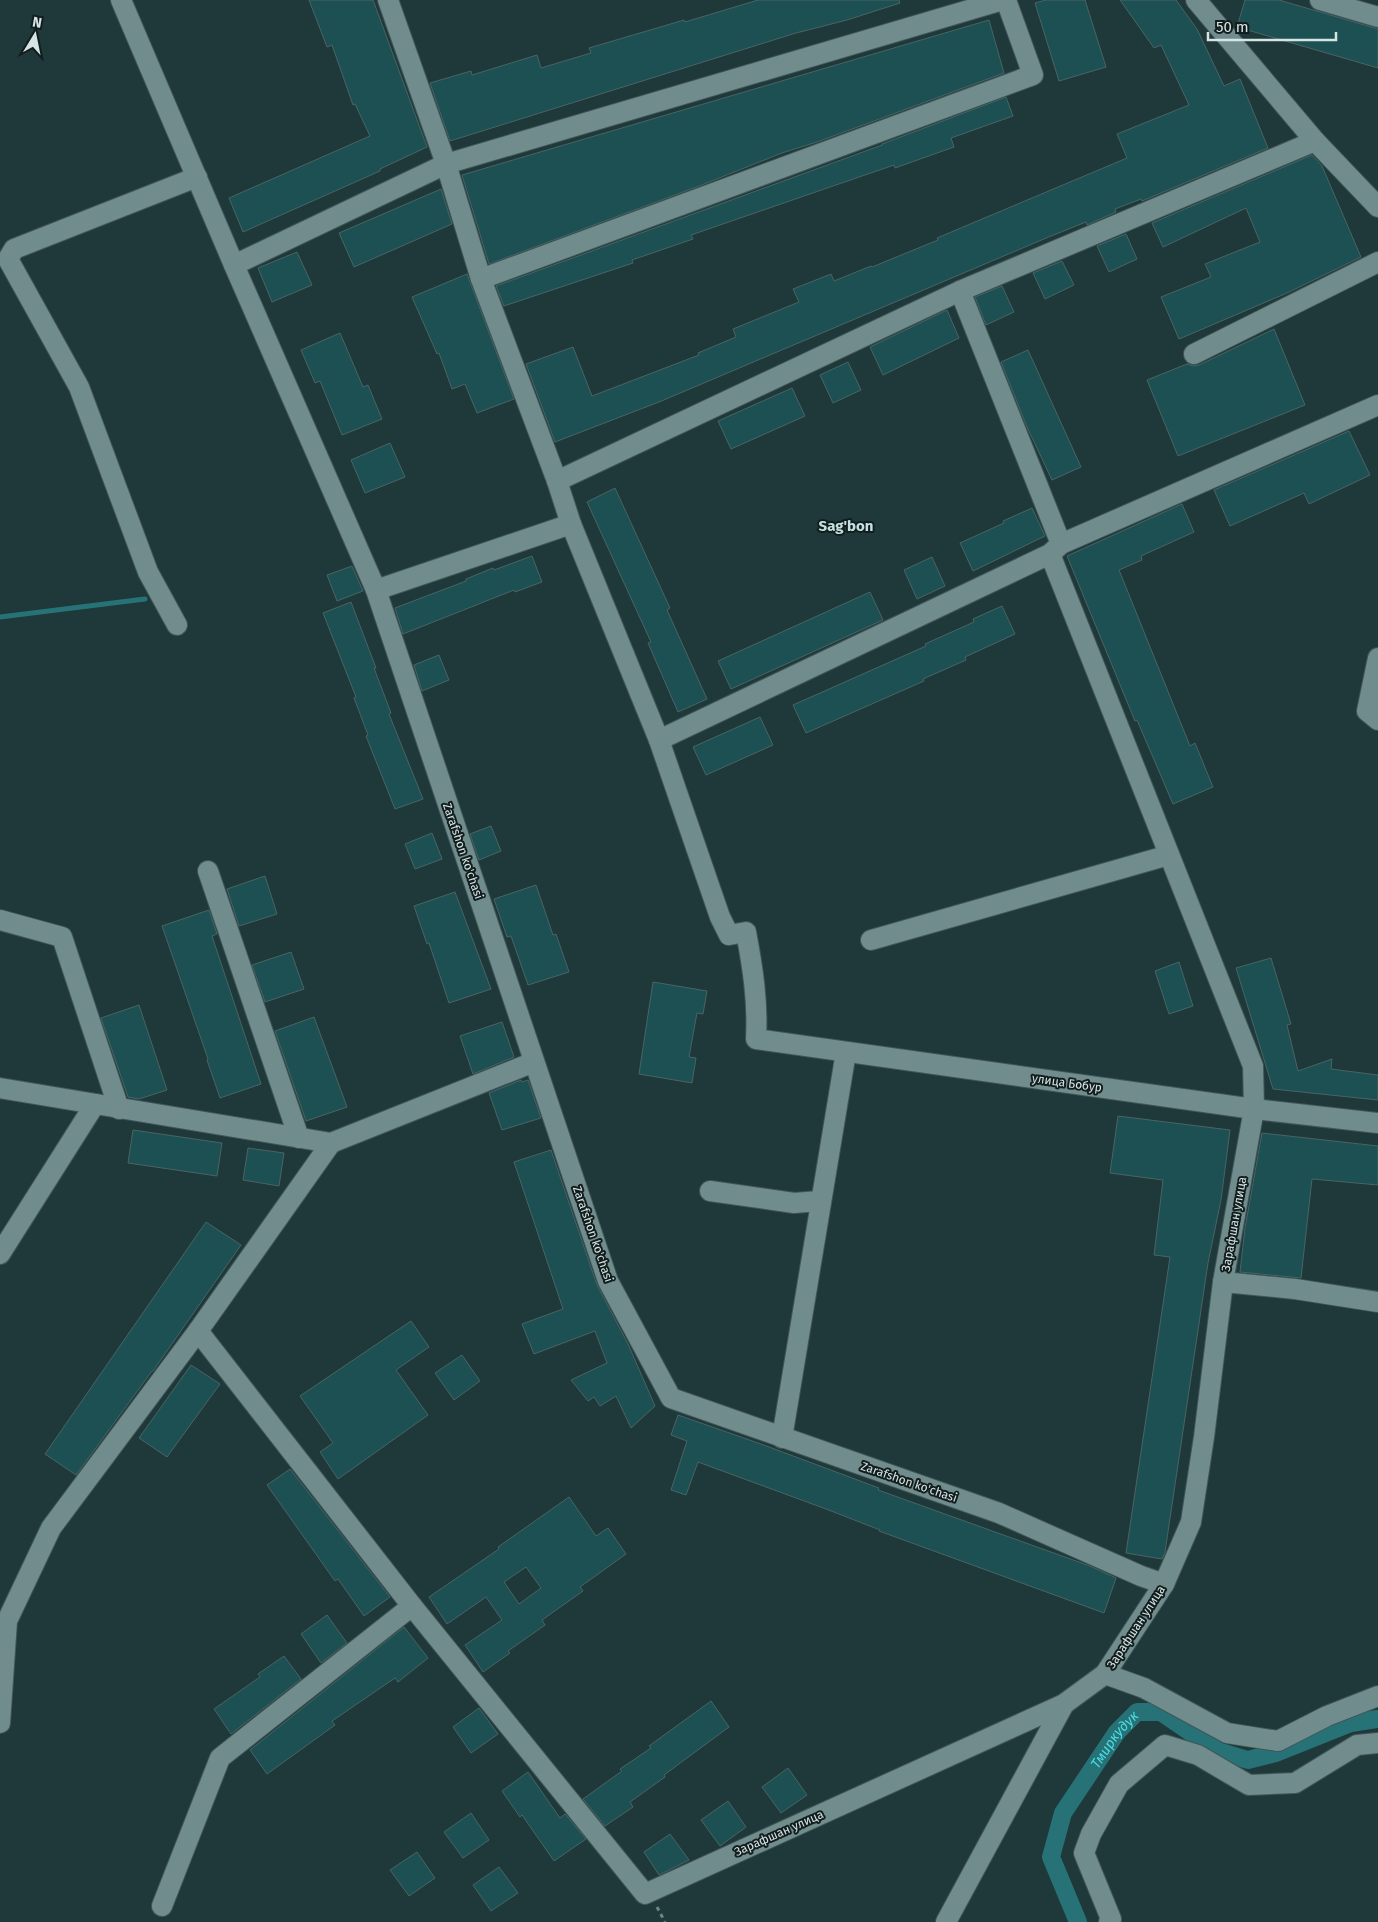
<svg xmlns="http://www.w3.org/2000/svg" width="1378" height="1922" font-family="'Fira Sans',sans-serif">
  <rect width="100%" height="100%" fill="#1f3839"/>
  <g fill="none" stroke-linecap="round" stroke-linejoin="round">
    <path stroke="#277276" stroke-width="5" d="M 0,617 L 145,599"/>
    <path stroke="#277276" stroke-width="18" id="s1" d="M 1078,1922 L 1051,1857 L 1063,1813 L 1117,1732 L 1137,1712 L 1161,1712 L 1218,1751 L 1248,1760 L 1276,1753 L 1351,1723 L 1378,1719"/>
  </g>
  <g fill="#1d5053" stroke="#4a6465" fill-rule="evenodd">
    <path d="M 309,0 L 373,0 L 427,147 L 380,169 L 380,171 L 243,232 L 229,198 L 370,136 L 355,104 L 353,105 L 332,45 L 327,47 Z"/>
    <path d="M 758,0 L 899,0 L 900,3 L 847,20 L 796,33 L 450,141 L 430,83 L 471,71 L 472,75 L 537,55 L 541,68 L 591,53 L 589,48 L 684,20 L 685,22 Z"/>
    <path d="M 1046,0 L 1085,0 L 1106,67 L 1059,81 L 1035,3 Z"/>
    <path d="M 1120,0 L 1176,0 L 1197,29 L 1224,86 L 1240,79 L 1268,148 L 1142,201 L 1141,199 L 1115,209 L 1116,212 L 1087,225 L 1086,222 L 1051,236 L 659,402 L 555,442 L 526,364 L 573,347 L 592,396 L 699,355 L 698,353 L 736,337 L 733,329 L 799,302 L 793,289 L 831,274 L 834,281 L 871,266 L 872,267 L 938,240 L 937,238 L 1127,158 L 1117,134 L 1189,105 L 1161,45 L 1154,48 Z"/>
    <path d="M 1245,0 L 1279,0 L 1378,29 L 1378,68 L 1237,27 Z"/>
    <path d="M 989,20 L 1004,73 L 817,142 L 782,153 L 699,186 L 489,264 L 462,175 Z"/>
    <path d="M 1006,97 L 1013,116 L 951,138 L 954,147 L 895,168 L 894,165 L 691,235 L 693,239 L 632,260 L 633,263 L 504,306 L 496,286 L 882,145 L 882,144 Z"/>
    <path d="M 1312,155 L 1322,166 L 1361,257 L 1287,293 L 1179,339 L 1161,297 L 1211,277 L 1205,264 L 1260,242 L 1246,208 L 1163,247 L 1152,223 Z"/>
    <path d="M 441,189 L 452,224 L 354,267 L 339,233 Z"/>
    <path d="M 1126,234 L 1137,259 L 1109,272 L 1097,246 Z"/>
    <path d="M 297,252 L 312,285 L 272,302 L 258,268 Z"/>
    <path d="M 1062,261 L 1074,285 L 1045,299 L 1033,273 Z"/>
    <path d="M 467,274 L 514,399 L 477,413 L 465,384 L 452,389 L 439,353 L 437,354 L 412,297 Z"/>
    <path d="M 1002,286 L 1014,312 L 986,325 L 975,297 Z"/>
    <path d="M 947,310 L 959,338 L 883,375 L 870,347 Z"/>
    <path d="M 1274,329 L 1305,405 L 1178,456 L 1147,380 L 1187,364 L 1193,366 L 1199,365 Z"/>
    <path d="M 340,333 L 363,387 L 368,385 L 382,419 L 342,435 L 320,381 L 315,383 L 301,350 Z"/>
    <path d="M 1028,350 L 1081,467 L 1052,480 L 1027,427 L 1001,362 Z"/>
    <path d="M 848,362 L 861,390 L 833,403 L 820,375 Z"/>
    <path d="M 792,388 L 805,416 L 731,449 L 718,421 Z"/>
    <path d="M 1349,431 L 1370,475 L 1309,504 L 1304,493 L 1230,526 L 1214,490 Z"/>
    <path d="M 390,443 L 405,477 L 365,493 L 351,460 Z"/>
    <path d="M 615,488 L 670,608 L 667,610 L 707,699 L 678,712 L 648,643 L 651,642 L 587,502 Z"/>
    <path d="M 1182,504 L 1194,532 L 1141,556 L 1142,560 L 1119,570 L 1190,746 L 1195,743 L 1213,787 L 1173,804 L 1137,720 L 1135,721 L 1067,556 Z"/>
    <path d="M 1032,508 L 1045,536 L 973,571 L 960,543 L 1004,523 L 1003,521 Z"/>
    <path d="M 532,556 L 542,582 L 515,592 L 514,590 L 403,634 L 395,608 L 466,581 L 466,579 L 493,568 L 494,570 Z"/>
    <path d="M 932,557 L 945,586 L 917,599 L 904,570 Z"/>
    <path d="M 352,566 L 363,591 L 337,601 L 327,575 Z"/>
    <path d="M 870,592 L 883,620 L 731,689 L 718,661 Z"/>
    <path d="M 351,602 L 376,668 L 374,668 L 391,713 L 389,714 L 423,799 L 395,809 L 366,736 L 368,735 L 354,698 L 356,697 L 323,613 Z"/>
    <path d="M 1002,606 L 1015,634 L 965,657 L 966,660 L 923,679 L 924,681 L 806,733 L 793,705 L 926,646 L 925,644 L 974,622 L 973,619 Z"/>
    <path d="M 439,655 L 449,680 L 422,691 L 414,665 Z"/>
    <path d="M 760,717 L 773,745 L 706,775 L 693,747 Z"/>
    <path d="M 491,826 L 501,851 L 479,860 L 470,834 Z"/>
    <path d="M 432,833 L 442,859 L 415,869 L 405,844 Z"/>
    <path d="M 265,876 L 277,914 L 239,926 L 227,889 Z"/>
    <path d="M 536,885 L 553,935 L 556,934 L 569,972 L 528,985 L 511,936 L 507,937 L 494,899 Z"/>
    <path d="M 455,892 L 491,989 L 449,1003 L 429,943 L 427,944 L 414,906 Z"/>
    <path d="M 209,910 L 217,934 L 212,936 L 261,1084 L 220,1098 L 207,1060 L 208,1059 L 162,926 Z"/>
    <path d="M 291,952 L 304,989 L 265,1002 L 252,965 Z"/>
    <path d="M 1271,958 L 1291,1024 L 1287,1025 L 1298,1071 L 1332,1059 L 1331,1069 L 1378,1075 L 1378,1100 L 1273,1089 L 1236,968 Z"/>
    <path d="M 1179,962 L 1193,1006 L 1169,1014 L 1155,971 Z"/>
    <path d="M 653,982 L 707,991 L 703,1014 L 697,1013 L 689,1057 L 696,1058 L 692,1083 L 639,1074 Z"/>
    <path d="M 139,1005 L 167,1090 L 139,1099 L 128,1097 L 101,1018 Z"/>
    <path d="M 314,1017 L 347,1107 L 306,1121 L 275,1031 Z"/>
    <path d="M 502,1022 L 514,1057 L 473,1074 L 460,1036 Z"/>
    <path d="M 521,1080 L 522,1082 L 528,1080 L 541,1118 L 502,1130 L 489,1093 Z"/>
    <path d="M 1118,1116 L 1230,1130 L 1221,1200 L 1208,1263 L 1165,1552 L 1162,1559 L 1126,1553 L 1170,1257 L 1154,1255 L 1163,1180 L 1110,1173 Z"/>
    <path d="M 133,1130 L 222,1143 L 217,1176 L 128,1163 Z"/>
    <path d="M 1262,1133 L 1378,1146 L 1378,1185 L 1312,1179 L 1301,1278 L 1240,1272 L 1245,1228 Z"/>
    <path d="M 248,1148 L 284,1153 L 279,1186 L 243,1180 Z"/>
    <path d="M 551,1150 L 597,1285 L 628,1344 L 655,1406 L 631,1428 L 616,1396 L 600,1406 L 594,1397 L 588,1401 L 571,1380 L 607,1363 L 595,1331 L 534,1354 L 522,1324 L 563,1309 L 514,1162 Z"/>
    <path d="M 206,1222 L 241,1245 L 153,1371 L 152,1371 L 76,1475 L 45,1454 Z"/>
    <path d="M 411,1321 L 429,1347 L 396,1370 L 428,1415 L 338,1479 L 320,1452 L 333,1443 L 300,1396 Z"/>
    <path d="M 462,1355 L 480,1381 L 454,1400 L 435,1373 Z"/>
    <path d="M 191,1365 L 220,1384 L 167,1457 L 139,1438 Z"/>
    <path d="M 678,1415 L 761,1444 L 879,1488 L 878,1490 L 1090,1566 L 1116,1578 L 1104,1613 L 879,1531 L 880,1530 L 826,1509 L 698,1462 L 686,1495 L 671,1490 L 687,1441 L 671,1435 Z"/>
    <path d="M 290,1469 L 390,1597 L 364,1616 L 338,1579 L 335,1581 L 267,1485 Z"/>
    <path d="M 569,1497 L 596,1536 L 608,1528 L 626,1554 L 580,1587 L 583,1591 L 542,1620 L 545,1625 L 508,1651 L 510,1653 L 483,1672 L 465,1645 L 502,1620 L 486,1597 L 447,1624 L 429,1597 L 499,1549 L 498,1547 ZM 526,1567 L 541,1588 L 519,1604 L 504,1582 Z"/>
    <path d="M 327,1615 L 347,1643 L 321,1663 L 301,1634 Z"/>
    <path d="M 404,1627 L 428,1658 L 398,1682 L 395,1678 L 332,1721 L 335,1725 L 267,1774 L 250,1750 Z"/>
    <path d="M 284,1656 L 301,1679 L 231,1734 L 214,1709 L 260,1677 L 258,1674 Z"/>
    <path d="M 711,1701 L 729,1727 L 664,1775 L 665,1777 L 630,1802 L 633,1807 L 605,1826 L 583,1799 L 622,1771 L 620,1769 L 651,1748 L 649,1746 Z"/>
    <path d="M 479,1708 L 498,1734 L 471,1753 L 453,1727 Z"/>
    <path d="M 788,1768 L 807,1795 L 781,1813 L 762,1787 Z"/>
    <path d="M 528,1772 L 560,1818 L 565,1814 L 586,1839 L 554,1861 L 522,1815 L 520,1817 L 502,1791 Z"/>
    <path d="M 728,1801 L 746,1827 L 720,1846 L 701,1820 Z"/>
    <path d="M 471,1813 L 489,1840 L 463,1858 L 444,1832 Z"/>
    <path d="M 670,1834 L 689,1860 L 659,1875 L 644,1852 Z"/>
    <path d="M 417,1852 L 435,1878 L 409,1896 L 390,1870 Z"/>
    <path d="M 499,1867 L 518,1893 L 491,1911 L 473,1885 Z"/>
  </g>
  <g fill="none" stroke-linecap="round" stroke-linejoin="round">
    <defs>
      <g id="minor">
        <path d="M 121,0 L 234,265 L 376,590 L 608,1281 L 671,1398 L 999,1513 L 1141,1576 L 1164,1584"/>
        <path d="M 388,0 L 446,164 L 481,279 L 557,481 L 571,524 L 659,740 L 720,917 L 729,935 L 746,932 C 753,969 758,1002 756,1039 L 1254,1109 L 1378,1123"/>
        <path d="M 1196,0 L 1315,141 L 1378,207"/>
        <path d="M 1320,0 L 1378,17"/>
        <path d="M 234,265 L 446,164 L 1003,0"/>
        <path d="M 481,279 L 1033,75 L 1006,0"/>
        <path d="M 960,291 L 1061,544"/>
        <path d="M 1194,354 L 1378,262"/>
        <path d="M 557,481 L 960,291 L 1315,141"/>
        <path d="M 376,590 L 571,524"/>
        <path d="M 177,625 L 148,572 L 79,387 L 8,259 L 14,249 L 197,177"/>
        <path d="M 1378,658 L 1367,711 L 1378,720"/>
        <path d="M 659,740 L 1050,554 L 1061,544 L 1378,405"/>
        <path d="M 208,871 L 299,1138"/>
        <path d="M 0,920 L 62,937 L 119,1109"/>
        <path d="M 871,940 L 1169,855"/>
        <path d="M 0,1088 L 331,1143 L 534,1062"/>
        <path d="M 331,1143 L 198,1331 L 412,1606 L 645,1894 L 1064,1704 L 1105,1674 L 1164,1584 L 1191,1522 L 1204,1437 L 1223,1282 L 1254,1109 L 1253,1066 L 1050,554"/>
        <path d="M 710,1191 L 794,1203 L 820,1201"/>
        <path d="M 0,1254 L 95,1104"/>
        <path d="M 1223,1282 L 1295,1289 L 1378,1302"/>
        <path d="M 782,1438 L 846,1052"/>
        <path d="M 1105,1674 L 1144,1688 L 1227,1733 L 1278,1741 L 1327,1716 L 1378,1696"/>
        <path d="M 0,1723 L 7,1621 L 51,1528 L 198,1331"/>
        <path d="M 162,1906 L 220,1758 L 412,1606"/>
        <path d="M 946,1922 L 1064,1704"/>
        <path d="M 1109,1922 L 1111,1919 L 1084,1853 L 1091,1834 L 1119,1784 L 1165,1745 L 1198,1755 L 1249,1785 L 1295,1783 L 1357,1745 L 1378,1743"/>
      </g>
    </defs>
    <use href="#minor" stroke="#405658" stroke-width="22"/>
    <path stroke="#708485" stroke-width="3" stroke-dasharray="4 4" stroke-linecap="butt" d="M 657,1907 L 665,1922"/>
    <use href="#minor" stroke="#718c8d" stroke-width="20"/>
  </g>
  <g text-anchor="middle" stroke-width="4" stroke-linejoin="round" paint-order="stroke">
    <g font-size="12" fill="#d5e4e4" stroke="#121d1e">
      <text transform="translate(463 851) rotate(71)" y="4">Zarafshon ko'chasi</text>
      <text transform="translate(1067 1083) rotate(8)" y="4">улица Бобур</text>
      <text transform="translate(1234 1224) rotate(-80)" y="4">Зарафшан улица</text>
      <text transform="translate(593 1234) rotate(71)" y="4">Zarafshon ko'chasi</text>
      <text transform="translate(909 1482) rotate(19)" y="4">Zarafshon ko'chasi</text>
      <text transform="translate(1136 1627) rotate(-57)" y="4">Зарафшан улица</text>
      <text transform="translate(779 1833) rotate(-24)" y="4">Зарафшан улица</text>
    </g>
    <g font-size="14" font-style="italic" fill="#4cdce4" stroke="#121d1e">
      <text dy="5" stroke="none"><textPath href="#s1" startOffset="206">Тмиркудук</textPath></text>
    </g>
    <g font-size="15" font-weight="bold" fill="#c4e1e2" stroke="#121d1e">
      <text x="846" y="531">Sag'bon</text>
    </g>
  </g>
  <g transform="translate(35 35) rotate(10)" stroke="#121d1e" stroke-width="4" paint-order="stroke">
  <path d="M0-4L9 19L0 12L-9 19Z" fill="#d5e4e4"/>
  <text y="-8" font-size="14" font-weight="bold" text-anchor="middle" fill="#d5e4e4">N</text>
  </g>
  <path d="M1208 32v8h128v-8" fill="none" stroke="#d5e4e4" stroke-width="2.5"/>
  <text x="1216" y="32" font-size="15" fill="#d5e4e4" stroke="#121d1e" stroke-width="4" paint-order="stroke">50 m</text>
</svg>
